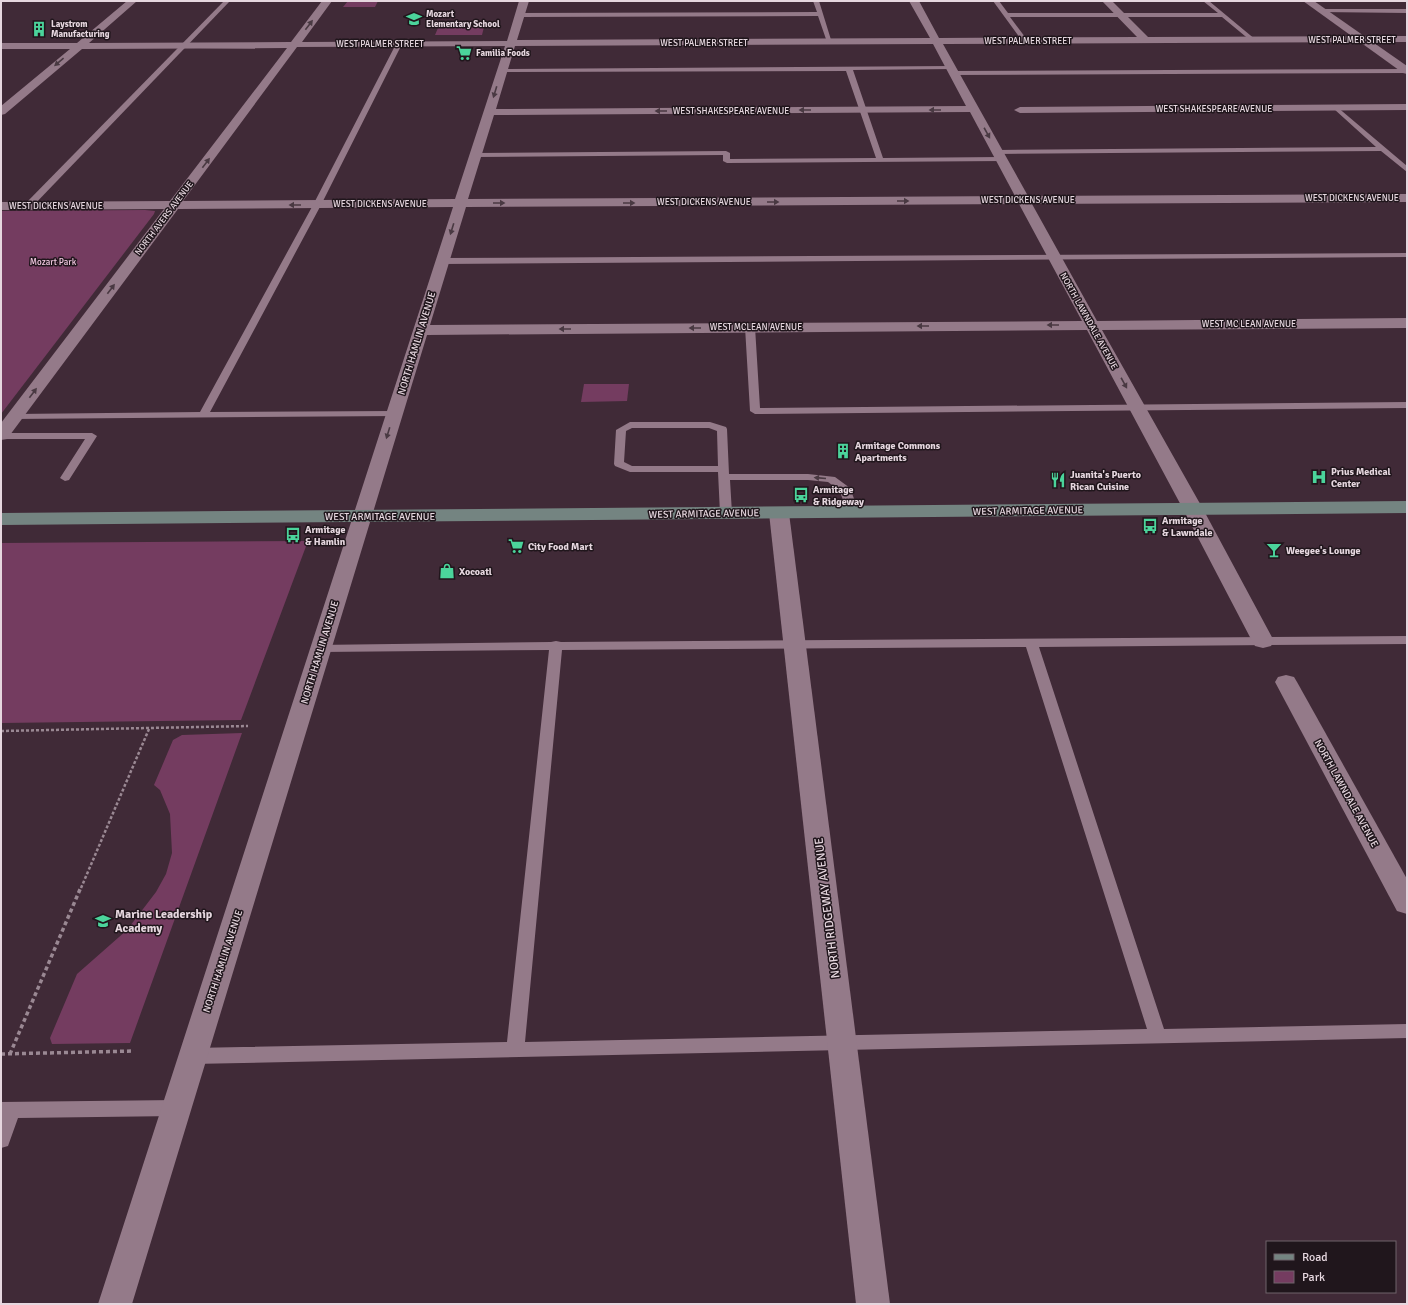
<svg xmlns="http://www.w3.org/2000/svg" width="1408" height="1305" font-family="Signika,sans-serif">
  <rect width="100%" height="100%" fill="#402a37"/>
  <g fill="#743c60">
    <path d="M 348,1 L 378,1 L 375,7 L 343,7 Z"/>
    <path d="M 484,27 L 482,35 L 435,35 L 438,28 Z"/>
    <path d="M 145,210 L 155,211 L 154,214 L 1,414 L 1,211 Z"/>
    <path d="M 584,384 L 629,384 L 627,401 L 581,402 Z"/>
    <path d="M 308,541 L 241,720 L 1,723 L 1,543 Z"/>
    <path d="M 242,733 L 130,1043 L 52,1044 L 50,1038 L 77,974 L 127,930 L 156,892 L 166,874 L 172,853 L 170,814 L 160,790 L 154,785 L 173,740 L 182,735 Z"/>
  </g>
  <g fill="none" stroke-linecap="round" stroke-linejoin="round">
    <g stroke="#9a8893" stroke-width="2.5" stroke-dasharray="3 2" stroke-linecap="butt">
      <path d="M 1,731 L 248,726"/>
      <path d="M 81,888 L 149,729"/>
    </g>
    <g stroke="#9a8893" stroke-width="3.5" stroke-dasharray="4 3" stroke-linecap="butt">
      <path d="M 1,1054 L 134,1051"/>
      <path d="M 10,1054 L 81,887"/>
    </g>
    <g fill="#947a89" fill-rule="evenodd">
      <path d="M 224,1 L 230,1 L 31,208 L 25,208 L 25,204 Z"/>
      <path d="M 813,1 L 819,1 L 832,43 L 827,42 L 818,16 L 519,17 L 516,15 L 519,13 L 817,12 Z"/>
      <path d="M 993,1 L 999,1 L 1008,13 L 1218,13 L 1203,1 L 1209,1 L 1256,40 L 1251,41 L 1222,17 L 1010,17 L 1028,41 L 1025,43 L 1023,42 Z"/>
      <path d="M 1322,9 L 1407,9 L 1407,13 L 1320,12 L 1319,11 Z"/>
      <path d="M 399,42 L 402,44 L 321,205 L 210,412 L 394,411 L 399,414 L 398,416 L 11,419 L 10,417 L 15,414 L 200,412 L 313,205 L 396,44 Z"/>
      <path d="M 951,66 L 953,67 L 953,69 L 853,70 L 883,158 L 1001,157 L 1004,157 L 1004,161 L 727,163 L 723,161 L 723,155 L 476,157 L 472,155 L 476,153 L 726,151 L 730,153 L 730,159 L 876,158 L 846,71 L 500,72 L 500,70 L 502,69 Z"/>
      <path d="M 1407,69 L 1407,73 L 953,75 L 950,73 L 953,71 Z"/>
      <path d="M 1336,106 L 1407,166 L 1407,172 L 1381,151 L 997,154 L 993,152 L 997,150 L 1376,147 L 1334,109 L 1334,107 Z"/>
      <path d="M 1407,253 L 1407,257 L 442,264 L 438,261 L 442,258 Z"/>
      <path d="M 750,324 L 755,327 L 760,408 L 1407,402 L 1407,408 L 755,414 L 750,411 L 745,327 Z"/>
      <path d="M 630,422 L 710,422 L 726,427 L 727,429 L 729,474 L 808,474 L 835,477 L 850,488 L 859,512 L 857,514 L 849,514 L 839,490 L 828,482 L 808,480 L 730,480 L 732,513 L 730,515 L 722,515 L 720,513 L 718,472 L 630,472 L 615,466 L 614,464 L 616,430 ZM 632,428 L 709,428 L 717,431 L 718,466 L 632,466 L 624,462 L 626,431 Z"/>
      <path d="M 1,433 L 92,433 L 97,436 L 69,480 L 65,481 L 60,478 L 85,439 L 1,439 Z"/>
      <path d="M 1407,636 L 1407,644 L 1039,647 L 1164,1029 L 1407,1024 L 1407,1038 L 192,1064 L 186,1061 L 183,1056 L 186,1051 L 192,1048 L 507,1042 L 549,650 L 321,652 L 316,651 L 315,648 L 316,645 L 551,642 L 556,641 L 561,642 ZM 1026,647 L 1147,1029 L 525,1042 L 562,650 Z"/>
      <path d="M 177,1100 L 183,1102 L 186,1108 L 183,1114 L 177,1116 L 18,1118 L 8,1146 L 1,1148 L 1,1102 Z"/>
    </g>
    <g fill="#947a89" fill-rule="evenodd">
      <path d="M 127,1 L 137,1 L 89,43 L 291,42 L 322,1 L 332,1 L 302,42 L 507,41 L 519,1 L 529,1 L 517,40 L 930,38 L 909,1 L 919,1 L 939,38 L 1137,37 L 1102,1 L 1112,1 L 1148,37 L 1407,36 L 1407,42 L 943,44 L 1028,196 L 1407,194 L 1407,202 L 1032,204 L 1097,321 L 1407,318 L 1407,328 L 1102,330 L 1203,509 L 1274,641 L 1271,646 L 1263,648 L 1255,646 L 1252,641 L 1183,509 L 1087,330 L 427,335 L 132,1304 L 98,1304 L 453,207 L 178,209 L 7,439 L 1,440 L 1,423 L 164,209 L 1,210 L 1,202 L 170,201 L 287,48 L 82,49 L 5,114 L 1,115 L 1,106 L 70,49 L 1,49 L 1,43 L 77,43 ZM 933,44 L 966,106 L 496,109 L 515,46 ZM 505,46 L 455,199 L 183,201 L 297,47 ZM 970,112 L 1015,196 L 468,199 L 494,115 ZM 1019,204 L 1082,321 L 430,325 L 466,207 Z"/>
      <path d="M 1407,104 L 1407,110 L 1020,113 L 1014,110 L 1020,107 Z"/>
      <path d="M 779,507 L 786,509 L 789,513 L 890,1304 L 856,1304 L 769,513 L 772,509 Z"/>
      <path d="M 1286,675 L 1294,677 L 1297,682 L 1407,879 L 1407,914 L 1397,911 L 1275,682 L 1278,677 Z"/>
    </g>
    <path fill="#947a89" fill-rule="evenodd" d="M 1303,1 L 1314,1 L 1407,66 L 1407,74 L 1403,73 Z"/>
    <path fill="#748481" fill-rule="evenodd" d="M 1407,501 L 1407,513 L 1,525 L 1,513 Z"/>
  </g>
  <defs><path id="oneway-solid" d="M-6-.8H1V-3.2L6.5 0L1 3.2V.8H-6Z"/></defs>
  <g fill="#493942">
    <use href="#oneway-solid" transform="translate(309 25) rotate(-53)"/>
    <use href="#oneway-solid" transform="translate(59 62) rotate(140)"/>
    <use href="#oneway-solid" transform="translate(495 92) rotate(107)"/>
    <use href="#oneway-solid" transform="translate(805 110) rotate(180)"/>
    <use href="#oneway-solid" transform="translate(935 110) rotate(180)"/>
    <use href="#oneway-solid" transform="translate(661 111) rotate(180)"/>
    <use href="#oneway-solid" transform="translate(987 133) rotate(61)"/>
    <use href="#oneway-solid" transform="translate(206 163) rotate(-53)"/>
    <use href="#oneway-solid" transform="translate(903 201)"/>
    <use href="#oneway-solid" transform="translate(773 202)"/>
    <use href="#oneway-solid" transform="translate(499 203)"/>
    <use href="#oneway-solid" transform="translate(629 203)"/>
    <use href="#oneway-solid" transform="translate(295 205) rotate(180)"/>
    <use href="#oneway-solid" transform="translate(452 229) rotate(107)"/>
    <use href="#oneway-solid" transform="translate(111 289) rotate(-53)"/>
    <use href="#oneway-solid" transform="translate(1053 325) rotate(180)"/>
    <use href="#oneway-solid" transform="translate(923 326) rotate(180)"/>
    <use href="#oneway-solid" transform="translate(695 328) rotate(180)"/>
    <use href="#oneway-solid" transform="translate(565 329) rotate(180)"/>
    <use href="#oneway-solid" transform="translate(1124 383) rotate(61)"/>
    <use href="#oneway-solid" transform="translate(33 393) rotate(-53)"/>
    <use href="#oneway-solid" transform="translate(388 433) rotate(107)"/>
    <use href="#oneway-solid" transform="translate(820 478) rotate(-175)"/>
  </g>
  <defs>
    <symbol id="school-bare" viewBox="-9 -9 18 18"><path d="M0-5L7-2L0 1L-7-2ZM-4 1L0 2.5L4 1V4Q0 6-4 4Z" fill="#4bd49b" stroke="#20161c" stroke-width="2.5" paint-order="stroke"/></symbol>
    <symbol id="building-bare" viewBox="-9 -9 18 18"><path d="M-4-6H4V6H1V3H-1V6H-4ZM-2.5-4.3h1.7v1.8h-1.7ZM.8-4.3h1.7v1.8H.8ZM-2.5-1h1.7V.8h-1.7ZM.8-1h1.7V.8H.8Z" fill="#4bd49b" stroke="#20161c" stroke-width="2.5" paint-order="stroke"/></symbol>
    <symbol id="supermarket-bare" viewBox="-9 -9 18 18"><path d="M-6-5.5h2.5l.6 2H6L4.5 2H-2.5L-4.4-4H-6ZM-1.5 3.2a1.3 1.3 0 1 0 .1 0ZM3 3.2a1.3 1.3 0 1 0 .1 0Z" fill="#4bd49b" stroke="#20161c" stroke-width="2.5" paint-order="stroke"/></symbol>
    <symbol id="hospital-bare" viewBox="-9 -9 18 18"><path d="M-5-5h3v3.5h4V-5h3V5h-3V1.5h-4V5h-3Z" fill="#4bd49b" stroke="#20161c" stroke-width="2.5" paint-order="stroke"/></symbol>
    <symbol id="restaurant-bare" viewBox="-9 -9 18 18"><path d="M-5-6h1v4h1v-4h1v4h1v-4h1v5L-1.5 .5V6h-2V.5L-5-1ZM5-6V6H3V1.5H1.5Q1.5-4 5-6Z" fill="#4bd49b" stroke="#20161c" stroke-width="2.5" paint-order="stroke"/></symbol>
    <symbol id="bus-bare" viewBox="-9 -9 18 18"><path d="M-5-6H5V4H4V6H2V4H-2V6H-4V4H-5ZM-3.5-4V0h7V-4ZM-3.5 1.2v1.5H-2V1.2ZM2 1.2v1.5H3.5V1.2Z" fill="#4bd49b" stroke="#20161c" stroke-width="2.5" paint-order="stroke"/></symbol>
    <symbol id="bar-bare" viewBox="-9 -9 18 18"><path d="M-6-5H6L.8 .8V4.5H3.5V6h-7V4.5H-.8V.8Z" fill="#4bd49b" stroke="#20161c" stroke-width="2.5" paint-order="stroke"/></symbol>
    <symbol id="shop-bare" viewBox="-9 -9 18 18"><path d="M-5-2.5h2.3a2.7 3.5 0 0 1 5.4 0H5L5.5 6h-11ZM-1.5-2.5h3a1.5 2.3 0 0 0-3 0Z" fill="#4bd49b" stroke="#20161c" stroke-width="2.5" paint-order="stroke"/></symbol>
  </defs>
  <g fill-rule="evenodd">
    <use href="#school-bare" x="403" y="8" width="22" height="22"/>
    <use href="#building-bare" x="28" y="18" width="22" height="22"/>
    <use href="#supermarket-bare" x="453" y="42" width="22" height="22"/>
    <use href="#building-bare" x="832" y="440" width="22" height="22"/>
    <use href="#hospital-bare" x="1308" y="466" width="22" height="22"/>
    <use href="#restaurant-bare" x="1047" y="469" width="22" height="22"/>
    <use href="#bus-bare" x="790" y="484" width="22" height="22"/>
    <use href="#bus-bare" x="1139" y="515" width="22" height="22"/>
    <use href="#bus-bare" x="282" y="524" width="22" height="22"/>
    <use href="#supermarket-bare" x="505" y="535" width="22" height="22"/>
    <use href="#bar-bare" x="1263" y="539" width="22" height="22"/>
    <use href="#shop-bare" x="436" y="560" width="22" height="22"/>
    <use href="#school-bare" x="92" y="910" width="22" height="22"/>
  </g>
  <g text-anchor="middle" stroke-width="3" stroke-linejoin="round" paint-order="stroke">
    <g font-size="9" font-weight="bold" fill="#e6d7df" stroke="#20161c" text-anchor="start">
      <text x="426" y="17">Mozart<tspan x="426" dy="10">Elementary School</tspan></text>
      <text x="51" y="27">Laystrom<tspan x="51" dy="10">Manufacturing</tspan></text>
      <text x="476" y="56">Familia Foods</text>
    </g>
    <g font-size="9" fill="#e6d7df" stroke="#20161c">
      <text x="1352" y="43">WEST PALMER STREET</text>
      <text x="1028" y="44">WEST PALMER STREET</text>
      <text x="704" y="46">WEST PALMER STREET</text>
      <text x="380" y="47">WEST PALMER STREET</text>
      <text x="1214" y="112">WEST SHAKESPEARE AVENUE</text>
      <text x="731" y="114">WEST SHAKESPEARE AVENUE</text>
      <text x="1352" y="201">WEST DICKENS AVENUE</text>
      <text x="1028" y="203">WEST DICKENS AVENUE</text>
      <text x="704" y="205">WEST DICKENS AVENUE</text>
      <text x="380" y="207">WEST DICKENS AVENUE</text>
      <text x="56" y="209">WEST DICKENS AVENUE</text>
      <text transform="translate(164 218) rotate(-53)" y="3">NORTH AVERS AVENUE</text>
      <text transform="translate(1089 321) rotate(61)" y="3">NORTH LAWNDALE AVENUE</text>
      <text x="1249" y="327">WEST MC LEAN AVENUE</text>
      <text x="756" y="330">WEST MCLEAN AVENUE</text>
    </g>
    <g font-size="9" fill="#f3c9e2" stroke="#20161c">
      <text x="53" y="265">Mozart Park</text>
    </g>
    <g font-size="10" fill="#e6d7df" stroke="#20161c">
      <text transform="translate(416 343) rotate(-73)" y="4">NORTH HAMLIN AVENUE</text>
      <text transform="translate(1028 510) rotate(-1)" y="4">WEST ARMITAGE AVENUE</text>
      <text transform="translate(704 513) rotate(-1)" y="4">WEST ARMITAGE AVENUE</text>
      <text x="380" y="520">WEST ARMITAGE AVENUE</text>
      <text transform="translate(319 652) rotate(-73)" y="4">NORTH HAMLIN AVENUE</text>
      <text transform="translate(1347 793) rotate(61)" y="4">NORTH LAWNDALE AVENUE</text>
      <text transform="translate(222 961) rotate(-72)" y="4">NORTH HAMLIN AVENUE</text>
    </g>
    <g font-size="10" font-weight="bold" fill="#e6d7df" stroke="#20161c" text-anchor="start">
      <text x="855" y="449">Armitage Commons<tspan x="855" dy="12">Apartments</tspan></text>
      <text x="1331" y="475">Prius Medical<tspan x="1331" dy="12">Center</tspan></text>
      <text x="1070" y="478">Juanita's Puerto<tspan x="1070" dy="12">Rican Cuisine</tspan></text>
      <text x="813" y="493">Armitage<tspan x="813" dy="12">&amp; Ridgeway</tspan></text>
      <text x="1162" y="524">Armitage<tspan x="1162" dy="12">&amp; Lawndale</tspan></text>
      <text x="305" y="533">Armitage<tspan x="305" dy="12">&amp; Hamlin</tspan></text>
      <text x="528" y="550">City Food Mart</text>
      <text x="1286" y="554">Weegee's Lounge</text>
      <text x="459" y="575">Xocoatl</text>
    </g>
    <g font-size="12" fill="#e6d7df" stroke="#20161c">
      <text transform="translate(827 908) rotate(-97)" y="4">NORTH RIDGEWAY AVENUE</text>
    </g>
    <g font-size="12" font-weight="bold" fill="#e6d7df" stroke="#20161c" text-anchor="start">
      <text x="115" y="918">Marine Leadership<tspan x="115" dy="14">Academy</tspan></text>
    </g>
  </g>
  <rect width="1408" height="1305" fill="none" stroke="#e6d7df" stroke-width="4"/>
  <rect x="1266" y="1241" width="130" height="52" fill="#20161c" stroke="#6f636a"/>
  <rect x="1274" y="1254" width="20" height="6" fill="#748481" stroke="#6f636a"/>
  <text x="1302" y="1261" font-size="12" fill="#e6d7df">Road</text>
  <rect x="1274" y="1271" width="20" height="12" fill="#743c60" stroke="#6f636a"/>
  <text x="1302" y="1281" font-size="12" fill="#e6d7df">Park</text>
</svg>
